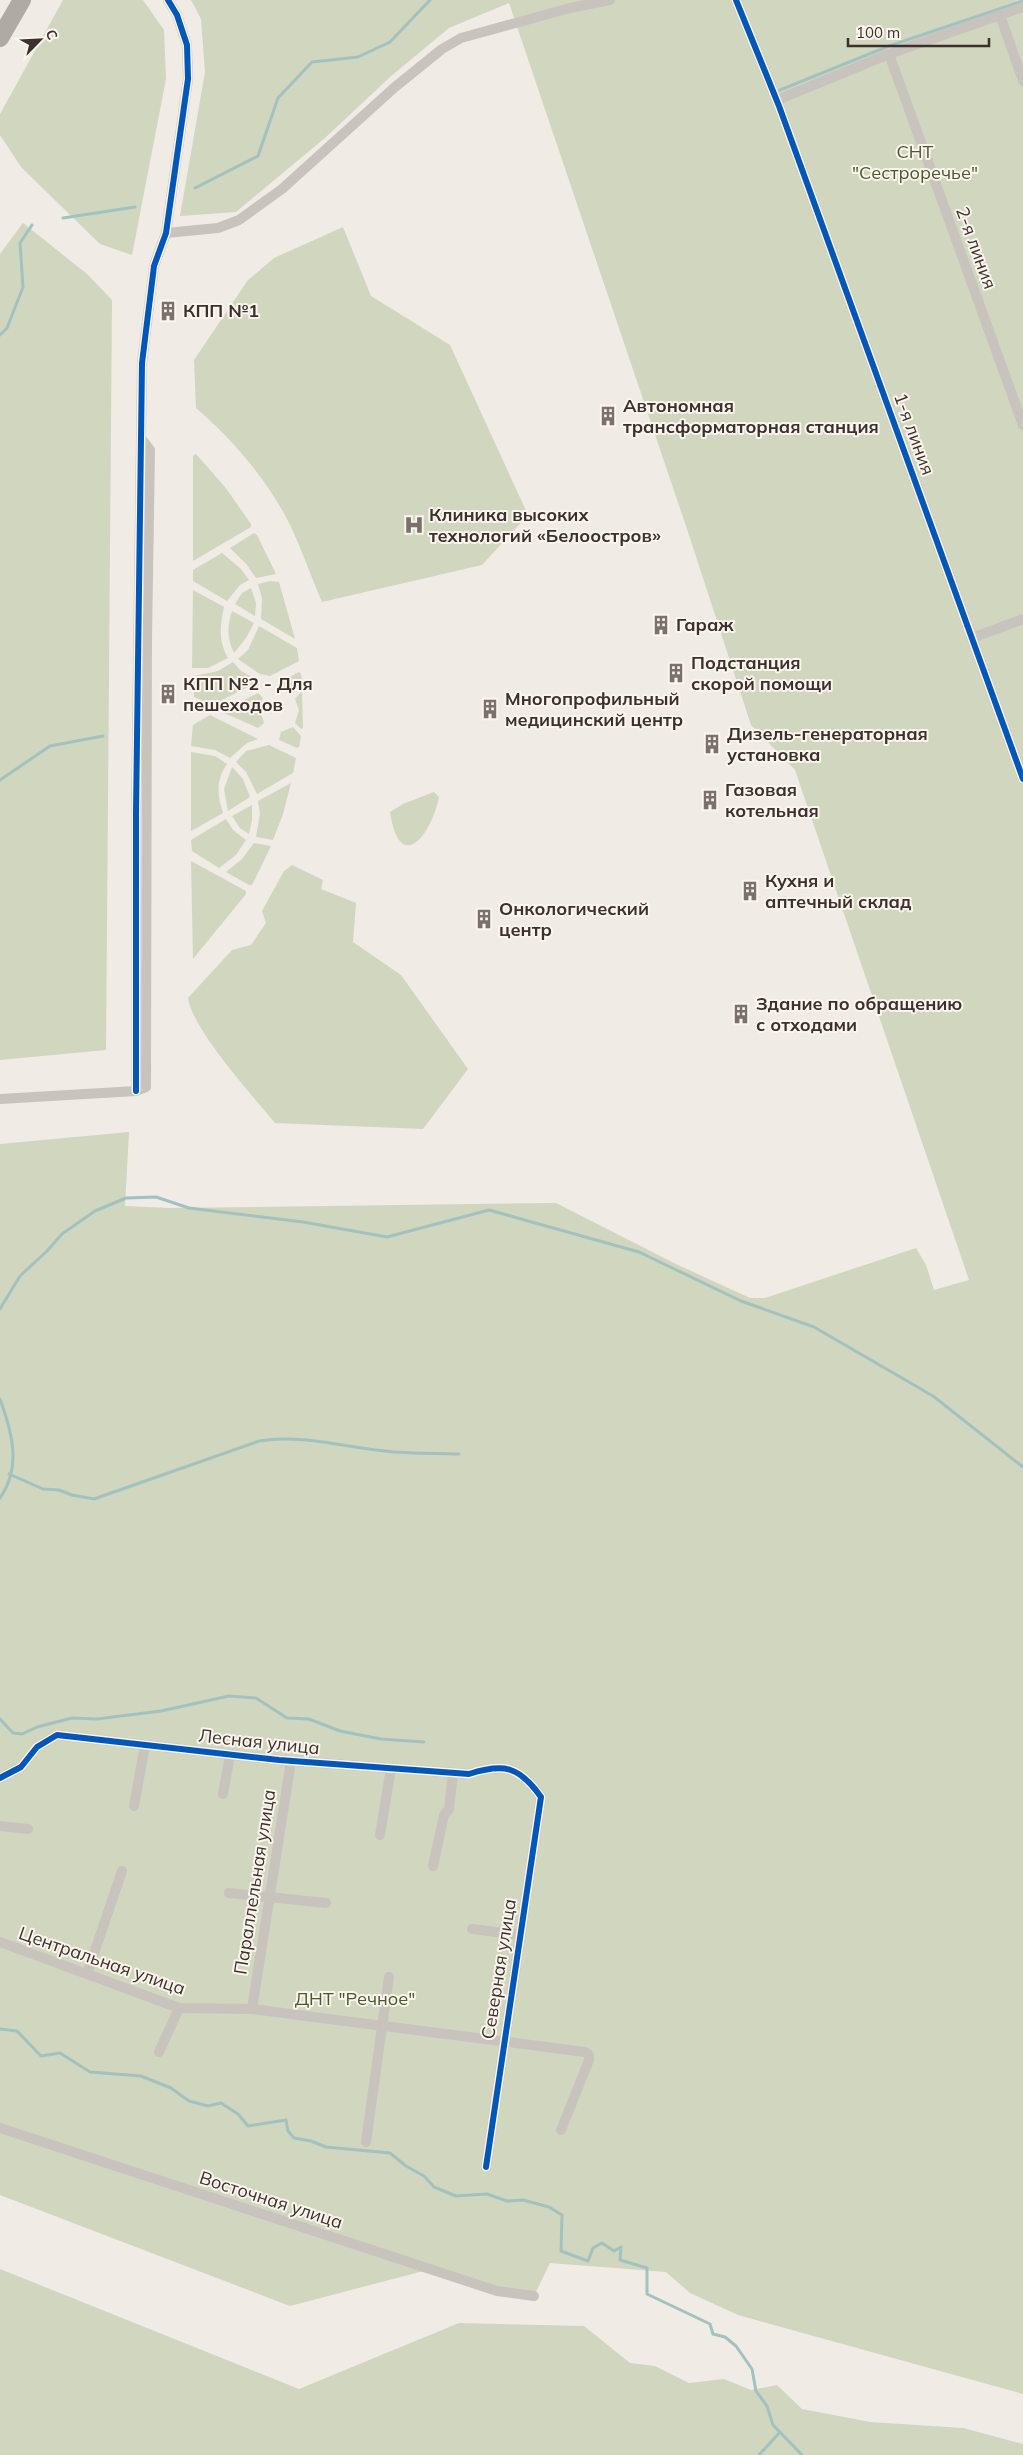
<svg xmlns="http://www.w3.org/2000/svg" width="1023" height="2455" font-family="Mulish,sans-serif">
  <rect width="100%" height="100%" fill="#f0ebe5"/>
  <g fill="#d1d6bf">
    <path d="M 63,0 L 143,0 L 164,30 L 166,79 L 132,255 L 100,244 L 21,167 L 0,135 L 0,114 Z"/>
    <path d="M 191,0 L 1023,0 L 1023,2394 L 738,2315 L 690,2293 L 666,2272 L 550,2263 L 537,2290 L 531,2296 L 431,2269 L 290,2306 L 0,2195 L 0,1144 L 129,1132 L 125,1206 L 169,1208 L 556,1203 L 676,1264 L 750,1298 L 765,1298 L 916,1248 L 926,1265 L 934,1290 L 969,1280 L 795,770 L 751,725 L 688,532 L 509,3 L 449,28 L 390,77 L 326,137 L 236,212 L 180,216 L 205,72 L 201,19 Z"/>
    <path d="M 23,223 L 87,274 L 112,300 L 106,1050 L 0,1060 L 0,254 Z"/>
    <path d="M 343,227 L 371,296 L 450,345 L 528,515 L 482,565 L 322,602 C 310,574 300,544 286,517 C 263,475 232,439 196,408 L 194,360 L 248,280 L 274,258 Z"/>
    <path d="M 196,454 L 225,487 L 251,524 L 251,527 L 193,561 L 193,456 Z"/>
    <path d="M 254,533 L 257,535 L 276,574 L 256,578 L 247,565 L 230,548 Z"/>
    <path d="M 222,553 L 240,568 L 249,580 L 240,585 L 227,601 L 193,581 L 193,570 Z"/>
    <path d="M 270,581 L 279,582 L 295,639 L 261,619 L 262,598 L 258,584 Z"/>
    <path d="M 251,588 L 256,603 L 255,616 L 235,604 L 242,593 Z"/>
    <path d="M 193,590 L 224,607 C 220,625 218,641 228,658 L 208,668 L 192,668 Z"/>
    <path d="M 232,611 L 254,623 L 246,638 L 234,653 C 227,638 227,627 232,611 Z"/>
    <path d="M 259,626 L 297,648 L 299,661 L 270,676 L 260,674 L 238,659 L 248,650 Z"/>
    <path d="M 233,662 L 241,671 L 260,681 L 212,705 L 194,697 L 194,676 L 218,671 Z"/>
    <path d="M 299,672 L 301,674 L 303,684 L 291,695 L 282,690 L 282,681 Z"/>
    <path d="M 302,691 L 303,728 L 301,729 L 295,723 L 299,710 L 295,699 Z"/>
    <path d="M 258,693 L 263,698 L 259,707 L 264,723 L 258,728 L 224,713 L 224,710 Z"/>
    <path d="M 210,715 L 258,739 L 247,743 L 230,758 L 215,750 L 191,746 L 193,725 Z"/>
    <path d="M 293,727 L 301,736 L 299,747 L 297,748 L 279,740 L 281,732 Z"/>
    <path d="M 269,745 L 296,758 L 293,773 L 257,794 L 246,772 L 236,762 L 246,751 Z"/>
    <path d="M 191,752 L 215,756 L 227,764 C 216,780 217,795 223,813 L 191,831 Z"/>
    <path d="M 232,767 L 243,779 L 250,797 L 228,811 L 224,789 Z"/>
    <path d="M 291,783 L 283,814 L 273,840 L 256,837 L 260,814 L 258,801 Z"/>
    <path d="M 434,792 L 439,797 C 432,833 400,877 390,812 L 403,804 Z"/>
    <path d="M 252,805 L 252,820 L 249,834 L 240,828 L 232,816 Z"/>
    <path d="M 226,819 L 233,830 L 246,840 L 236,855 L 219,868 L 192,851 L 191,840 Z"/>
    <path d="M 254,843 L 271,846 L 252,885 L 249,885 L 226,872 L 242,859 Z"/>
    <path d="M 191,861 L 246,891 L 246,894 L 193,959 Z"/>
    <path d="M 292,865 L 323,880 L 321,889 L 356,903 L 353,942 L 401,975 L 468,1069 L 423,1129 L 275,1123 C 253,1096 192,1029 188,998 L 232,950 L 251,945 L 266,923 L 262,911 L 284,871 Z"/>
    <path d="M 0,2269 L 299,2389 L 459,2323 L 584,2326 L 630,2363 L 655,2366 L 689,2383 L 724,2379 L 751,2390 L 777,2385 L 802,2409 L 870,2422 L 963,2428 L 1023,2444 L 1023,2455 L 0,2455 Z"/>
  </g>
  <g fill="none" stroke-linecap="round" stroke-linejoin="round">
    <g stroke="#a1c2c1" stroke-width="3">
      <path d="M 780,90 L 889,46 L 1023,1"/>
      <path d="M 195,188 L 258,156 L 278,98 L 312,62 L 358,57 L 390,42 L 430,0"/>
      <path d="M 63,218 L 135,207"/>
      <path d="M 0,335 L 7,328 L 23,287 L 20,243 L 32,225"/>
      <path d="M 0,780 L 50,746 L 103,736"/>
      <path d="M 0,1309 L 20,1276 L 47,1251 L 62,1234 L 95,1211 L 126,1198 L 156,1197 L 189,1208 L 303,1222 L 387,1237 L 489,1210 L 639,1252 L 741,1301 L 814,1327 L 933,1396 L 1023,1467"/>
      <path d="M 0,1399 C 12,1432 22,1467 0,1498"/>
      <path d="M 9,1474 L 43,1489 L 59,1490 L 72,1495 L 94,1499 L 259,1441 C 302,1434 343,1447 385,1451 C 410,1454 435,1453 459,1454"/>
      <path d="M 0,1719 L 13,1733 L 22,1734 L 37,1727 L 72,1718 L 97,1719 L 161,1711 L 229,1696 L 256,1698 L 287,1718 L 309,1719 L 340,1731 L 381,1739 L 424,1742"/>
      <path d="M 0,2029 L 17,2031 L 41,2056 L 60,2053 L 90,2072 L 141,2076 L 171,2088 L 189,2101 L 208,2106 L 221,2103 L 238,2114 L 248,2126 L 286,2120 L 288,2131 L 294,2138 L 311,2141 L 326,2147 L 390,2153 L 406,2166 L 424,2176 L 434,2187 L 456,2196 L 487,2194 L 507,2201 L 523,2200 L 549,2207 L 562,2215 L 561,2251 L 588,2261 L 593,2248 L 602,2243 L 614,2251 L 621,2247 L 620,2260 L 647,2268 L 647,2294 L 710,2324 L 713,2334 L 725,2337 L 736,2346 L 752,2369 L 756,2391 L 767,2406 L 773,2425 L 802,2455"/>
      <path d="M 759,2455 L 780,2432"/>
    </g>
    <g stroke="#c9c3be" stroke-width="10">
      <path d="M 736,0 L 779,106 L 1023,779"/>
      <path d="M 1000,15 L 1023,81"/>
      <path d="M 889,54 L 1023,425"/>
      <path d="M 777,100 L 889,54 L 1023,7"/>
      <path d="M 166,233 L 218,228 L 239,220 L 282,189 L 395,87 L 442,49 L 461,38 L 570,8 L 610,0"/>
      <path d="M 972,638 L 1023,619"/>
      <path d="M 136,1091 L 136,814 L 142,363 L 154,266 L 166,233 L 188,79 L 187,45 L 177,15 L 168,0"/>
      <path d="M 0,1099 L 136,1091 L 146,1087 L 147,639 L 150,450 L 141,438"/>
      <path d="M 0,1778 L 21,1767 L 37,1747 L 57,1735 L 279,1760 L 469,1774 C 504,1763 519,1766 541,1797 L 486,2167"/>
      <path d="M 223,1794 L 230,1755"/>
      <path d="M 134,1806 L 145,1745"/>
      <path d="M 0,1826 L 28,1829"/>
      <path d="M 380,1835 L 391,1768"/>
      <path d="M 433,1866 L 444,1815 L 449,1809 L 453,1773"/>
      <path d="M 229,1893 L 326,1903"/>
      <path d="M 472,1929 L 520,1935"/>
      <path d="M 0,1942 L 179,2008 L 252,2009 L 585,2052 L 589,2055 L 589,2060 L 561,2130"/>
      <path d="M 87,1974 L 122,1871"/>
      <path d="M 252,2009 L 291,1761"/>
      <path d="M 159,2052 L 179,2008"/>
      <path d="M 0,2128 L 497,2291 L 534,2296"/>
      <path d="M 366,2142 L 389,1977"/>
    </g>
    <path stroke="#afaaa4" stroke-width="18" d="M 0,38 L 22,0"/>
    <defs>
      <g id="cycleway">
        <path d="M 736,0 L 779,106 L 1023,779"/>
        <path d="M 136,1091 L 136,814 L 142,363 L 154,266 L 166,233 L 188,79 L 187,45 L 177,15 L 168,0"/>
        <path d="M 0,1778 L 21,1767 L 37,1747 L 57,1735 L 279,1760 L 469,1774 C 504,1763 519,1766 541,1797 L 486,2167"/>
      </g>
    </defs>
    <use href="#cycleway" stroke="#fbf5ee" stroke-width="9"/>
    <use href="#cycleway" stroke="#0057b8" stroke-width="6"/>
  </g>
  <defs>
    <symbol id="building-bare" viewBox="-9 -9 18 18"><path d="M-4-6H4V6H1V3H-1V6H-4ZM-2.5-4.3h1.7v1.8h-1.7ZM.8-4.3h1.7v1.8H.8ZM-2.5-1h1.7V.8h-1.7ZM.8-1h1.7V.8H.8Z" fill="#7a716c" stroke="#fbf5ee" stroke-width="2.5" paint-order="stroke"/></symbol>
    <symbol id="hospital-bare" viewBox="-9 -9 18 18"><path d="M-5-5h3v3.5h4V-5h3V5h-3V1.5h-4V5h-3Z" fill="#7a716c" stroke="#fbf5ee" stroke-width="2.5" paint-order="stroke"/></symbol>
  </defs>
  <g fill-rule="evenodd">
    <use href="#building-bare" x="154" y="297" width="28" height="28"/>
    <use href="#building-bare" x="594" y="402" width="28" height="28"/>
    <use href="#hospital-bare" x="400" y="511" width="28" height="28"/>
    <use href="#building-bare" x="647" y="611" width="28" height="28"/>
    <use href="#building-bare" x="662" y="659" width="28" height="28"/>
    <use href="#building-bare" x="154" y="680" width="28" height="28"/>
    <use href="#building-bare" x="476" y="695" width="28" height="28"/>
    <use href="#building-bare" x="698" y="730" width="28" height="28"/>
    <use href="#building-bare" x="696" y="786" width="28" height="28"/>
    <use href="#building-bare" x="736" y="877" width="28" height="28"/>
    <use href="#building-bare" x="470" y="905" width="28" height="28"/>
    <use href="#building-bare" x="727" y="1000" width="28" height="28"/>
  </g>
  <g text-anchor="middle" stroke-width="4" stroke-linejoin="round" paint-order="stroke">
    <g font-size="18" fill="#4a5a2e" stroke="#fbf5ee">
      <text x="915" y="158">СНТ<tspan x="915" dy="21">"Сестроречье"</tspan></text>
      <text x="355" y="2005">ДНТ "Речное"</text>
    </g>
    <g font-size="18" fill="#3b302b" stroke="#fbf5ee">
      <text transform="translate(976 248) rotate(70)" y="6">2-я линия</text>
      <text transform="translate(914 434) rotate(70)" y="6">1-я линия</text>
      <text transform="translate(259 1742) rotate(6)" y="6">Лесная улица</text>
      <text transform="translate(255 1882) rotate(-81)" y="6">Параллельная улица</text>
      <text transform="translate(102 1961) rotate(19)" y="6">Центральная улица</text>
      <text transform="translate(499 1969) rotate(-81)" y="6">Северная улица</text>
      <text transform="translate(271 2200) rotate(18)" y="6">Восточная улица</text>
    </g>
    <g font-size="18" font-weight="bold" fill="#3b302b" stroke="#fbf5ee" text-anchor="start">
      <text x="183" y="317">КПП №1</text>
      <text x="623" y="412">Автономная<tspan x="623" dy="21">трансформаторная станция</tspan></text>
      <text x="429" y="521">Клиника высоких<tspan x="429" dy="21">технологий «Белоостров»</tspan></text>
      <text x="676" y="631">Гараж</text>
      <text x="691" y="669">Подстанция<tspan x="691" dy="21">скорой помощи</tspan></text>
      <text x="183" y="690">КПП №2 - Для<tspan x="183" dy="21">пешеходов</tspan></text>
      <text x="505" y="705">Многопрофильный<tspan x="505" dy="21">медицинский центр</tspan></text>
      <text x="727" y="740">Дизель-генераторная<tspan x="727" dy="21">установка</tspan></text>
      <text x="725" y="796">Газовая<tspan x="725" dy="21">котельная</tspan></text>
      <text x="765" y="887">Кухня и<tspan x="765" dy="21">аптечный склад</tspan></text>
      <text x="499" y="915">Онкологический<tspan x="499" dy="21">центр</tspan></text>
      <text x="756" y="1010">Здание по обращению<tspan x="756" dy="21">с отходами</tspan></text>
    </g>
  </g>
  <g transform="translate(40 40) rotate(66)" stroke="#fbf5ee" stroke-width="4" paint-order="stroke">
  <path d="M0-4L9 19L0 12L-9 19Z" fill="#3b302b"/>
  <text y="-8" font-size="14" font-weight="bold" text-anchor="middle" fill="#3b302b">С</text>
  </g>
  <path d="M848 38v8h141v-8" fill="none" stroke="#3b302b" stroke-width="2.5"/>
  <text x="856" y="38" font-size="15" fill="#3b302b" stroke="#fbf5ee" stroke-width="4" paint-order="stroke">100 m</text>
</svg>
